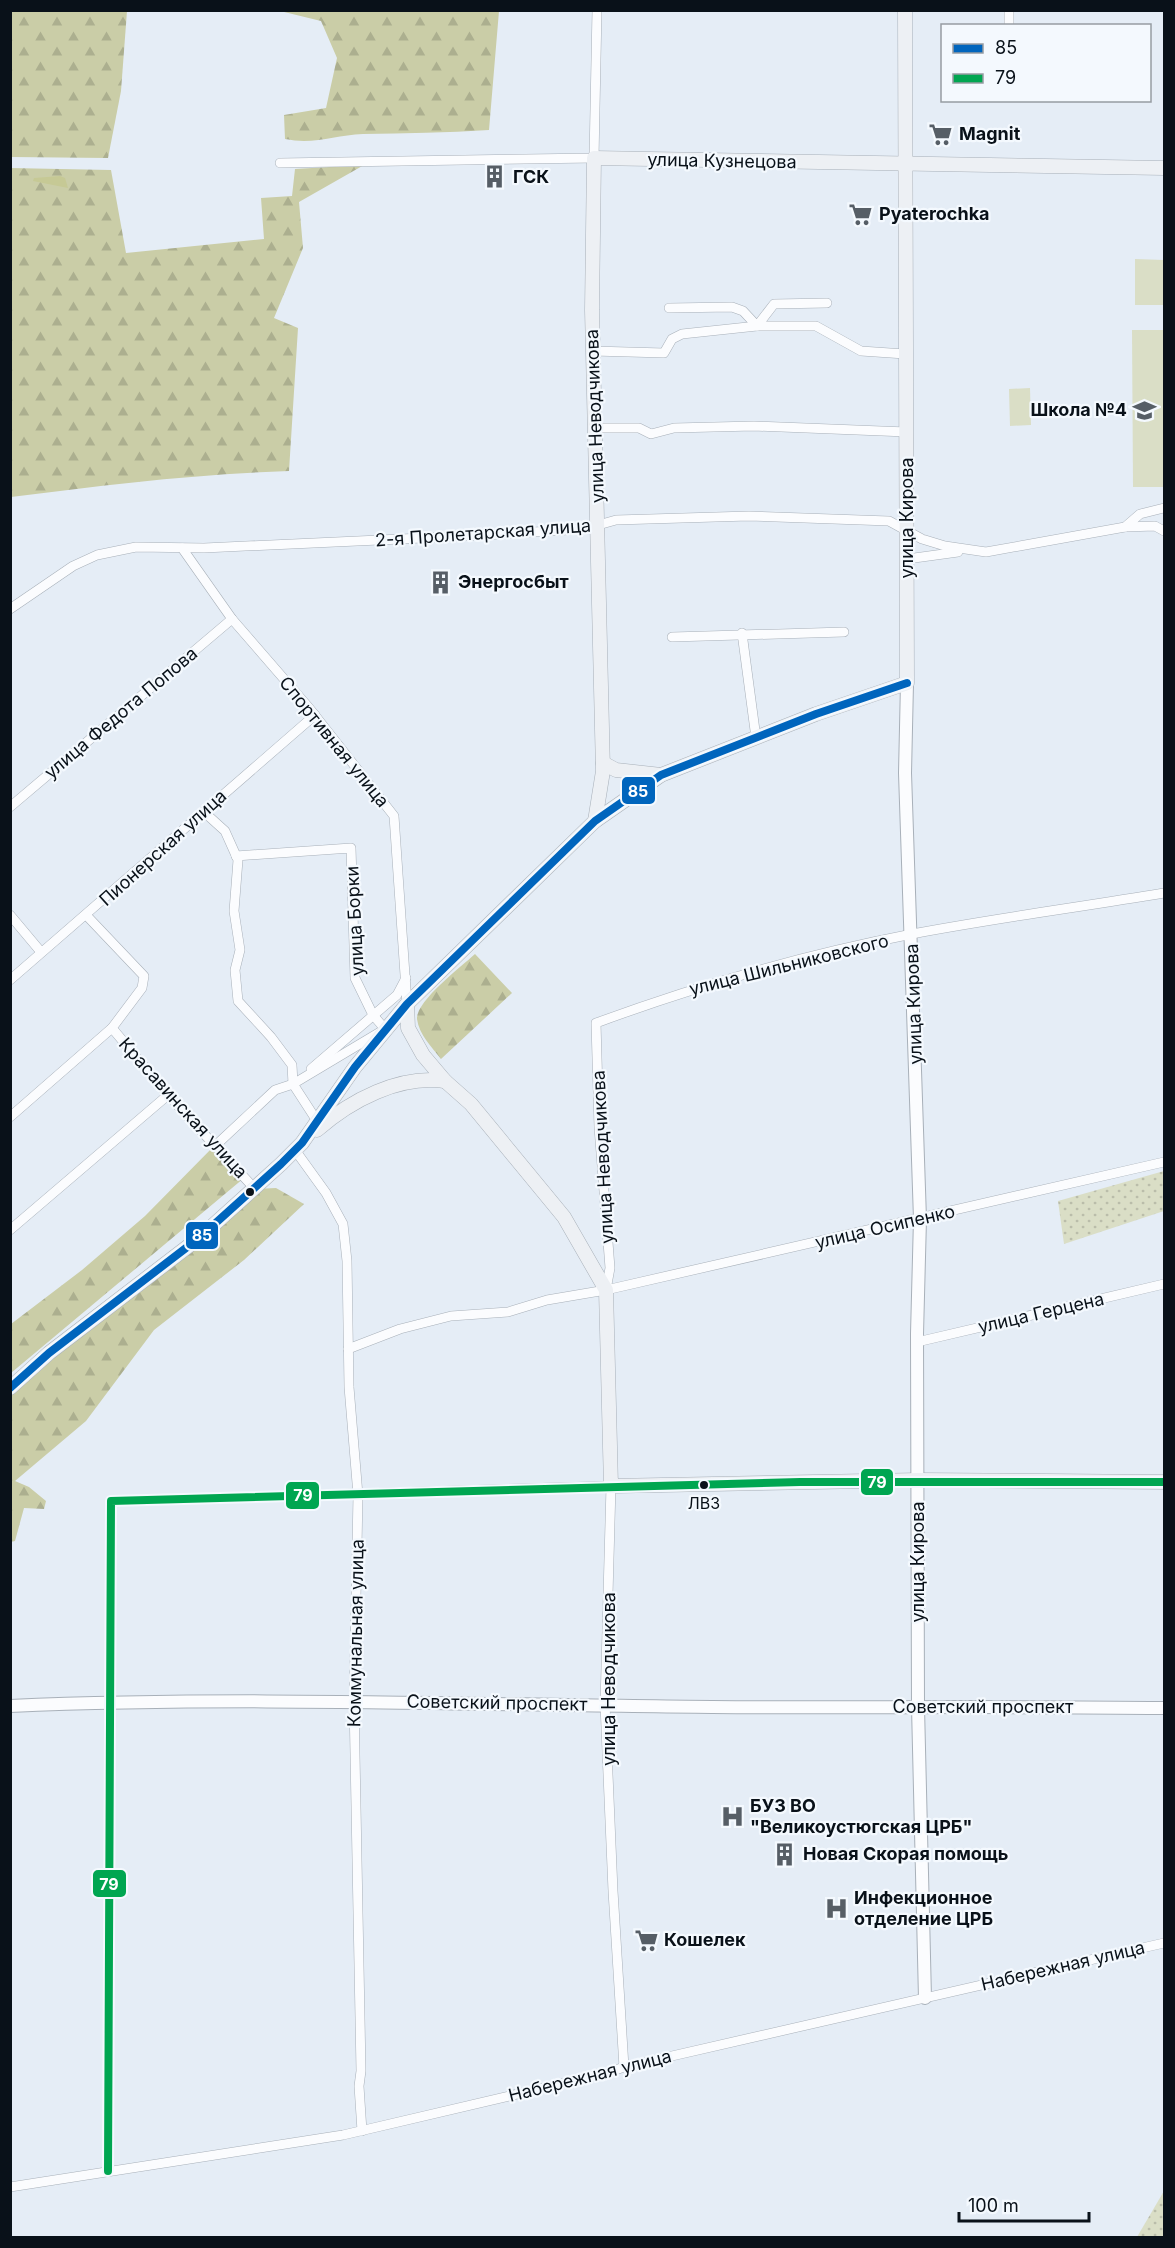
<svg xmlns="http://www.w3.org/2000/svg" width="1175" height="2248" font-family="Inter,sans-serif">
  <defs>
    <pattern id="grass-dots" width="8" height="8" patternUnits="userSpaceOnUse" patternTransform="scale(1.5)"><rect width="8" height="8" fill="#dadec6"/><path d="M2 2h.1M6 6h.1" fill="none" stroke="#babdaa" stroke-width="1.8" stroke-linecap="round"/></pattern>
    <pattern id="forest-firs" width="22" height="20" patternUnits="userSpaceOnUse" patternTransform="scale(1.5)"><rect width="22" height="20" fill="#cacda7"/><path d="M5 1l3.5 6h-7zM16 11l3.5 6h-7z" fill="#acaf8f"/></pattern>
  </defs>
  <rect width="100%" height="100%" fill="#e5edf6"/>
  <g fill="url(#grass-dots)">
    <path d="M 1164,1171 L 1164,1211 L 1064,1244 L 1058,1201 Z"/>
    <path d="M 1164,2191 L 1164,2237 L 1137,2237 Z"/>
  </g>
  <g fill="url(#forest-firs)">
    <path d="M 11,10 L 127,11 L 121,91 L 108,158 L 11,157 Z"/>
    <path d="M 280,11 L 499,11 L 489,130 C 447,133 405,133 363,134 C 335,135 314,145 285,139 L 284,115 L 326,108 L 337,58 L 321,21 Z"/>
    <path d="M 364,165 L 299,202 L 303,248 L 274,318 L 298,328 L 289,471 C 195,474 104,485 11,497 L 10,168 L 111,170 L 126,253 L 264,239 L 261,198 L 292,196 L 295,169 Z"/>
    <path d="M 475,954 L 512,993 L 441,1059 C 432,1047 419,1035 417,1019 C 416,1001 461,967 475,954 Z"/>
    <path d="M 214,1146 L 244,1178 L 11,1373 L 11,1324 L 82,1270 L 145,1216 Z"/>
    <path d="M 276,1188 L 304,1204 L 244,1260 L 154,1330 L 86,1421 L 15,1481 L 29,1487 L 46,1501 L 44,1509 L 24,1508 L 15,1541 L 11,1542 L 11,1388 L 255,1189 Z"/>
  </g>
  <g fill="#dadec6">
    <path d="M 1135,259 L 1164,260 L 1164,305 L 1135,305 Z"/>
    <path d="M 1132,330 L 1164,330 L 1164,487 L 1133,487 Z"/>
    <path d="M 1030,388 L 1031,425 L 1010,426 L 1009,389 Z"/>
  </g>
  <path fill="#c6c995" d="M 60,176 L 65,178 L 68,188 L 33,181 L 34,178 Z"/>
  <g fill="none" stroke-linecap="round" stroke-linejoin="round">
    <defs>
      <g id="minor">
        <path d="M 1009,26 L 1009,10"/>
        <path d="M 280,163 L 594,158 L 597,10"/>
        <path d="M 669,308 L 732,307 L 743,311 L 757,326 L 774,304 L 827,303"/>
        <path d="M 593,351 L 664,353 L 672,339 L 682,334 L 757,326 L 816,326 L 861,351 L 905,354"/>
        <path d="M 595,428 L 639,428 L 651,434 L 674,428 L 754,426 L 907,432"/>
        <path d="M 1125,527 L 1155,526 L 1164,531"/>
        <path d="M 182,548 L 232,619 L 310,709 L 394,816 L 407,1004"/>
        <path d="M 907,559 L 958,552"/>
        <path d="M 10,609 L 73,566 L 97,555 L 136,547 L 204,548 L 466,536 L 584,529 L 616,520 L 749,516 L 889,521 L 922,539 L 945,546 L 986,552 L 1125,527 L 1140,514 L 1164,508"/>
        <path d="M 742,633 L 756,738"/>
        <path d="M 672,637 L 844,632"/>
        <path d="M 10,807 L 232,619"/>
        <path d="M 204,812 L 225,831 L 238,860 L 234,911 L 240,950 L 235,970 L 238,1001 L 271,1037 L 292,1065 L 293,1084 L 317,1121"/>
        <path d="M 10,915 L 41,952"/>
        <path d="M 87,916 L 144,976 L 142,988 L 112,1028 L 168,1095 L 255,1189"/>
        <path d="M 10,980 L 315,715"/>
        <path d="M 311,1069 L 397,995 L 406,978"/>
        <path d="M 10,1117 L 112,1028"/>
        <path d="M 215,1146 L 275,1090 L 293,1084 L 385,1029 L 373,1015 L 355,978 L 351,848 L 236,856"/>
        <path d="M 295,1150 L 326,1193 L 343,1224 L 347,1261 L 349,1387 L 358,1495 L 354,1701 L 361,2071 L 359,2086 L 362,2131"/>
        <path d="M 10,1230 L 168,1095"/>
        <path d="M 606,1290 L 610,1268 L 599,1127 L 596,1023 C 699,985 804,955 912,934 C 996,918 1081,907 1164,893"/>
        <path d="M 917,1342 L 1164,1284"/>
        <path d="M 348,1349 L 400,1329 L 451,1316 L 508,1312 L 547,1300 L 606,1290 L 1164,1162"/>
        <path d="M 108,2171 L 111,1501 L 611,1486 L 605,1704 L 613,1891 L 624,2067"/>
        <path d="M 10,2187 L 343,2135 L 607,2073 L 624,2067 L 1164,1943"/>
      </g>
      <g id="tertiary">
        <path d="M 907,683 L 905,773 L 920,1219 L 917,1334 L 918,1707 L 925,1998"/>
        <path d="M 10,1706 C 244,1696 478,1705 712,1707 C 863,1708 1014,1706 1164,1708"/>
      </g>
      <g id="secondary">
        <path d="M 603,763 L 616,770 L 661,775"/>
        <path d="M 595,821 L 603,771 L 592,310 L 594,158 L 1164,168"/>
        <path d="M 407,1004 L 408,1028 L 423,1055 L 445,1081 L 471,1104 L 564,1217 L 606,1290 L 611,1486 L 919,1480 L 1164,1482"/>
        <path d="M 317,1130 C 351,1100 399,1075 445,1081"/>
        <path d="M 10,1388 L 49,1353 L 199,1238 L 281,1164 L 302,1143 L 355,1067 L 407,1004 L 595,821 L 661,775 L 816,714 L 907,683 L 905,10"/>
      </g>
    </defs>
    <use href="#minor" stroke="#a8b0b9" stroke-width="10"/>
    <use href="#tertiary" stroke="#a8b0b9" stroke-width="14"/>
    <use href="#secondary" stroke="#a8b0b9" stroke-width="15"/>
    <use href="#minor" stroke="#fbfcfe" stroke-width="9"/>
    <use href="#tertiary" stroke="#fbfcfe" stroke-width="12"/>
    <use href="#secondary" stroke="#edf0f4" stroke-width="14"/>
    <defs>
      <path id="bus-1" d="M 10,1388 L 49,1353 L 199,1238 L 281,1164 L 302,1143 L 355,1067 L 407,1004 L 595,821 L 661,775 L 816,714 L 907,683"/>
      <path id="bus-2" d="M 108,2171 L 111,1501 L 800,1482 L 1164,1482"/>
    </defs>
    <use href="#bus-1" stroke="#f4f9fe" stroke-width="12"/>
    <use href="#bus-2" stroke="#f4f9fe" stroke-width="12"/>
    <use href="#bus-1" stroke="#0065bd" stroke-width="8"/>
    <use href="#bus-2" stroke="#00a651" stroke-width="8"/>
  </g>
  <defs>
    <symbol id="supermarket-bare" viewBox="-9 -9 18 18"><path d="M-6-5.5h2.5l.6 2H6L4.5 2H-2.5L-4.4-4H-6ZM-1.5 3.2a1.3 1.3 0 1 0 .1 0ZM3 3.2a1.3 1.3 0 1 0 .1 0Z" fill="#565e66" stroke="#f4f9fe" stroke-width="2.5" paint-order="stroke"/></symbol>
    <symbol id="building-bare" viewBox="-9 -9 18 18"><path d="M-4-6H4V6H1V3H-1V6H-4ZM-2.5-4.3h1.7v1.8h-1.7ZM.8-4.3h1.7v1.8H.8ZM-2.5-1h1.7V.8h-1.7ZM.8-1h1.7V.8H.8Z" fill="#565e66" stroke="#f4f9fe" stroke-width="2.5" paint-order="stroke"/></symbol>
    <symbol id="school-bare" viewBox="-9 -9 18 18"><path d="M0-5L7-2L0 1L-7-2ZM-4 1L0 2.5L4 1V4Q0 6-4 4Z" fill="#565e66" stroke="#f4f9fe" stroke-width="2.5" paint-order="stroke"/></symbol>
    <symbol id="hospital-bare" viewBox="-9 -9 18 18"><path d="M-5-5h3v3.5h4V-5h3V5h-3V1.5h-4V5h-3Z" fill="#565e66" stroke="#f4f9fe" stroke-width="2.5" paint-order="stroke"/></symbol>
  </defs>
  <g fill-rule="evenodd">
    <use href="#supermarket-bare" x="924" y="118" width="33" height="33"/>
    <use href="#building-bare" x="478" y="160" width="33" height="33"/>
    <use href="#supermarket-bare" x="844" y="198" width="33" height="33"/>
    <use href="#school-bare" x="1128" y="394" width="33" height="33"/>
    <use href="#building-bare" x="424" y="566" width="33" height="33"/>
    <use href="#hospital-bare" x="716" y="1800" width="33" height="33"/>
    <use href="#building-bare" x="768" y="1838" width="33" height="33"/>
    <use href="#hospital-bare" x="820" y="1892" width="33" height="33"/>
    <use href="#supermarket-bare" x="630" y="1924" width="33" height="33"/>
  </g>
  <g fill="#091119" stroke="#f4f9fe" stroke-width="2">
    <circle cx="250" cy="1192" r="5"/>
    <circle cx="704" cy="1485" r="5"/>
  </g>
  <g text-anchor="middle" stroke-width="4.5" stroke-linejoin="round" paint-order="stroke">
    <g font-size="16" fill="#091119" stroke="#f4f9fe">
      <text x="704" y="1509">ЛВЗ</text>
    </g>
    <g font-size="18" font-weight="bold" fill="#091119" stroke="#f4f9fe" text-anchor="start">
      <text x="959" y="140">Magnit</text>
      <text x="513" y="183">ГСК</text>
      <text x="879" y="220">Pyaterochka</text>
      <text x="1127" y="416" text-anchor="end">Школа №4</text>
      <text x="458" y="588">Энергосбыт</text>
      <text x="750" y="1812">БУЗ ВО<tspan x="750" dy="21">"Великоустюгская ЦРБ"</tspan></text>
      <text x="803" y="1860">Новая Скорая помощь</text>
      <text x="854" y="1904">Инфекционное<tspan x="854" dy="21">отделение ЦРБ</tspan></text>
      <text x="664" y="1946">Кошелек</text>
    </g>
    <g font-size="18" fill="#091119" stroke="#f4f9fe">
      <text transform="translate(722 161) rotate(1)" y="6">улица Кузнецова</text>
      <text transform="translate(595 416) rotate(-92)" y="6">улица Неводчикова</text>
      <text transform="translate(907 518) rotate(-90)" y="6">улица Кирова</text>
      <text transform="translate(483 533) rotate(-4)" y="6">2-я Пролетарская улица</text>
      <text transform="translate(121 713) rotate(-40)" y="6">улица Федота Попова</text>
      <text transform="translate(334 742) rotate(51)" y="6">Спортивная улица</text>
      <text transform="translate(163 848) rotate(-42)" y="6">Пионерская улица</text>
      <text transform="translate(355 921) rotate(-93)" y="6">улица Борки</text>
      <text transform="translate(789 965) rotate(-14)" y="6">улица Шильниковского</text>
      <text transform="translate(914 1004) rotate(-92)" y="6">улица Кирова</text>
      <text transform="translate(183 1108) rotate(48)" y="6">Красавинская улица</text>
      <text transform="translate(603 1157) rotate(-93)" y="6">улица Неводчикова</text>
      <text transform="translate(885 1227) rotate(-13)" y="6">улица Осипенко</text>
      <text transform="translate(1041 1313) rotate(-13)" y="6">улица Герцена</text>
      <text transform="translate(918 1562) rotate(-90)" y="6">улица Кирова</text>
      <text transform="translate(356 1633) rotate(-89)" y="6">Коммунальная улица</text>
      <text transform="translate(609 1679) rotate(-90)" y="6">улица Неводчикова</text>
      <text transform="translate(497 1703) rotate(1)" y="6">Советский проспект</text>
      <text x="983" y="1713">Советский проспект</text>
      <text transform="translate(1063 1966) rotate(-13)" y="6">Набережная улица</text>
      <text transform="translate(590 2076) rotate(-14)" y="6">Набережная улица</text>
    </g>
  </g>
  <g stroke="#f4f9fe" stroke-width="2">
    <rect x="621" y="776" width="35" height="29" rx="6" fill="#0065bd"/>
    <rect x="185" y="1221" width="34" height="29" rx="6" fill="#0065bd"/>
    <rect x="860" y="1468" width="34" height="28" rx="6" fill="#00a651"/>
    <rect x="285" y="1481" width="35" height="29" rx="6" fill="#00a651"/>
    <rect x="92" y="1869" width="35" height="29" rx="6" fill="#00a651"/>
  </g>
  <g font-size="16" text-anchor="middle" font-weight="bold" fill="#fff">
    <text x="638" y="797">85</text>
    <text x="202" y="1241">85</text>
    <text x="877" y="1488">79</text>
    <text x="303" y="1501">79</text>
    <text x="109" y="1890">79</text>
  </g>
  <rect width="1175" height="2248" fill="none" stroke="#091119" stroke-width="24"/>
  <rect x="941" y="24" width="210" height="78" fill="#f4f9fe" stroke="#969ca2" stroke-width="1.5"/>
  <rect x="953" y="44" width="30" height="9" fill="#0065bd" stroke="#969ca2" stroke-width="1.5"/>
  <text x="995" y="54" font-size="18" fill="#091119">85</text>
  <rect x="953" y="74" width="30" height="9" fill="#00a651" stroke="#969ca2" stroke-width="1.5"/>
  <text x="995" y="84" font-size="18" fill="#091119">79</text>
  <path d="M959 2212v9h130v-9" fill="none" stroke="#091119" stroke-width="3"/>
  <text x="968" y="2212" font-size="18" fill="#091119" stroke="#f4f9fe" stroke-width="4.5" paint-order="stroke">100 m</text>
</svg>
